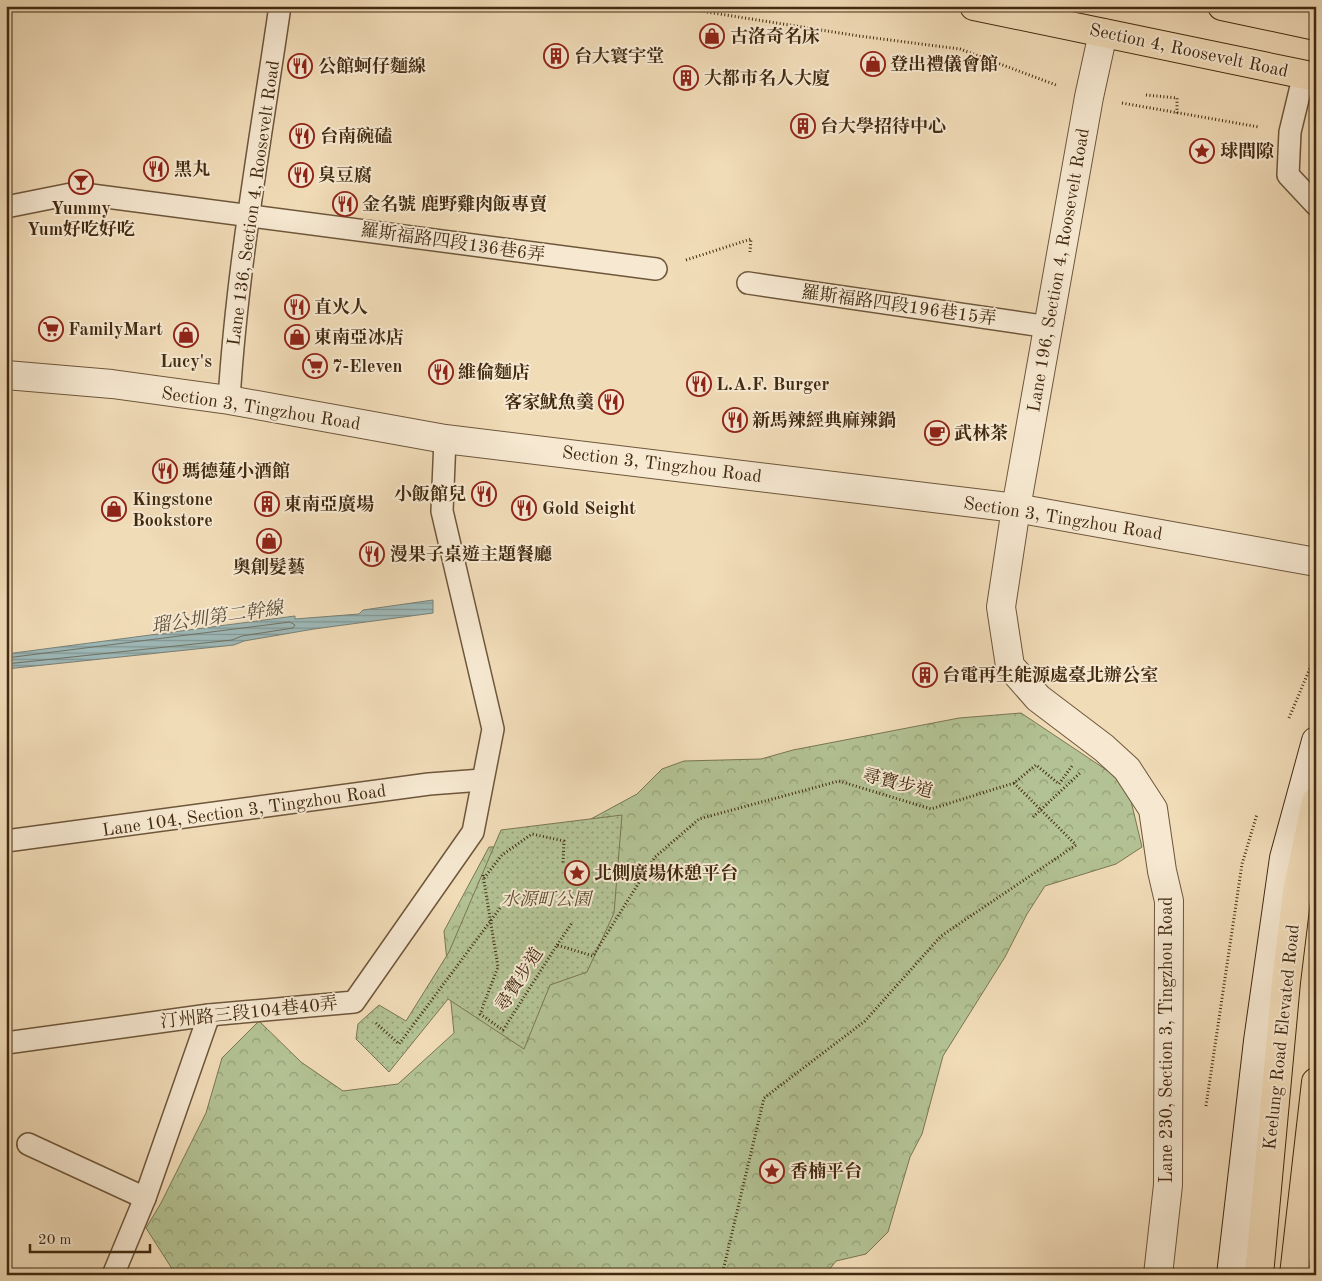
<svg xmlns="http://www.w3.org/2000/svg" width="1322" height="1281" font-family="'Old Standard TT','Noto Serif TC',serif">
  <defs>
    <pattern id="forest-crowns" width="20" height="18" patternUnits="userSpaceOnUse" patternTransform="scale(1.25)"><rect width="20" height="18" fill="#b3c294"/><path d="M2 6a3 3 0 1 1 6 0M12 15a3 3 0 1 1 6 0" fill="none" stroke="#939e77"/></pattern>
    <pattern id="park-dots" width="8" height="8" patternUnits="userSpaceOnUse" patternTransform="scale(1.25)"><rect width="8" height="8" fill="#b3c294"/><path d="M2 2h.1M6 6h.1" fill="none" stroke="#939e77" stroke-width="1.8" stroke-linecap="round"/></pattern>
    <pattern id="water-rules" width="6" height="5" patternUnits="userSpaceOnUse" patternTransform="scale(1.25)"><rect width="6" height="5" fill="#9eb9b9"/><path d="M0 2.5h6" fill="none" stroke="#829795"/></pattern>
  </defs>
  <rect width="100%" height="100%" fill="#f1dcb8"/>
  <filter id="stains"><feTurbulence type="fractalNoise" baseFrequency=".004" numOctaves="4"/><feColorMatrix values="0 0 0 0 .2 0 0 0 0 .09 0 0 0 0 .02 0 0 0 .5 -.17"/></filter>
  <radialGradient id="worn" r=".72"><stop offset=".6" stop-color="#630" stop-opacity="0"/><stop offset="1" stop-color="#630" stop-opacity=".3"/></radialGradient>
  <path fill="url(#forest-crowns)" stroke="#7a7652" d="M 1021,713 L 1114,775 L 1131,801 L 1142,847 L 1116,864 L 1045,886 L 1027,914 L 1005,957 L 943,1056 L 922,1134 L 910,1157 L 888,1232 L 866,1254 L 836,1261 L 825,1275 L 176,1275 L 146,1228 L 161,1203 L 206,1113 L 222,1058 L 259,1021 L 301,1062 L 343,1091 L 398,1084 L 454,1033 L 444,931 L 489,847 L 541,846 L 637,794 L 662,769 L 684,761 L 761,759 L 793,750 L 959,718 Z"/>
  <path fill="url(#park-dots)" stroke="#7a7652" d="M 622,815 L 614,913 L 587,972 L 550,985 L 524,1049 L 448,999 L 389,1072 L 356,1039 L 358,1024 L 379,1005 L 406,1021 L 449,952 L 501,830 Z"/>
  <path fill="url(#water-rules)" stroke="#798075" d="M 433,600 L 433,613 L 314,629 L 244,641 L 234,645 L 6,669 L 6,654 L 295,616 L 295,619 L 359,614 L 363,610 Z"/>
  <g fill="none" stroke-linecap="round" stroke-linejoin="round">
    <path stroke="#707264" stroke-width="1" d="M 6,658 L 290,622 L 295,625 L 293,628 L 242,636 L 232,640 L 6,664"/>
    <defs>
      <g id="service">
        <path d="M 1304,74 L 1290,132 L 1288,175 L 1316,205"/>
        <path d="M 6,207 L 76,193 L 656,269"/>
        <path d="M 748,283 L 1049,327"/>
        <path d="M 229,400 C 237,268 261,137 280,6"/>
        <path d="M 6,841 L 429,784 L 482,780"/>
        <path d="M 6,1043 L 209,1015 L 354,1002 L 473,832 L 493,729 L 442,511 L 445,439"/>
        <path d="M 28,1144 L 145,1198"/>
        <path d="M 113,1275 L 145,1198 L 209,1015"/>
      </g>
      <path id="minor" d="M 1103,33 L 1089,97 L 1016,508 L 1001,607 L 1010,666 L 1038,698 L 1104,748 L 1127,769 L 1153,809 L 1162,871 L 1169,901 L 1168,1185 L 1158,1275"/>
      <path id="tertiary" d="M 6,375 L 112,384 L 229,400 L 445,439 L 1016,508 L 1316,562"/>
      <path id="secondary" d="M 1231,1275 L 1258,1041 L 1284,858 L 1316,741"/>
      <g id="primary">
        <path d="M 974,6 L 1316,77"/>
        <path d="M 1222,6 L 1316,26"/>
      </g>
      <g id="trunk">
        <path d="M 1259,1275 L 1286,982 L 1297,892 L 1316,801"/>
        <path d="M 1294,1275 L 1316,1082"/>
      </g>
    </defs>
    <use href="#service" stroke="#6e563a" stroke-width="24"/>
    <use href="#minor" stroke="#6e563a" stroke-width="30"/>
    <use href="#tertiary" stroke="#6e563a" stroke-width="30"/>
    <use href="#secondary" stroke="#422a10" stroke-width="30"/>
    <use href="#primary" stroke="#422a10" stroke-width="30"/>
    <use href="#trunk" stroke="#422a10" stroke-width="30"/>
    <g stroke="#422a10" stroke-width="3" stroke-dasharray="1 2.5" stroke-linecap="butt">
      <path d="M 669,6 L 859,36 L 960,49 L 1056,85"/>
      <path d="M 1146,95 L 1177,98 L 1177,114"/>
      <path d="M 1122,103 L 1259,127"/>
      <path d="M 686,260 L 751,239 L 750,252"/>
      <path d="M 1289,718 L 1316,654"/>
      <path d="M 1033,817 L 1080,773"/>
      <path d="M 483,875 L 498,967 L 480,1014 L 503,1030 L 557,945 L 593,956 L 655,857 L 699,819 L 839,781 L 931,809 L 1014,783 L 1036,765 L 1059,784 L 1072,766"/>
      <path d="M 484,878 L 502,855 L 532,834 L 564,841 L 563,864"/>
      <path d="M 557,945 L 572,923"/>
      <path d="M 376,1023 L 399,1044 L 512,892"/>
      <path d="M 1206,1106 L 1242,864 L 1257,814"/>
      <path d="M 722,1275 L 764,1098 L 865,1021 L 941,936 L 1076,845"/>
    </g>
    <use href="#service" stroke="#f6e8d1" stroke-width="21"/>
    <use href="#minor" stroke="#f6e8d1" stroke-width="28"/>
    <use href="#tertiary" stroke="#f6e8d1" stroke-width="28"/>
    <use href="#secondary" stroke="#f6e8d1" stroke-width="28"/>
    <use href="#primary" stroke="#f1dcb8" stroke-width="28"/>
    <use href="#trunk" stroke="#f1dcb8" stroke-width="28"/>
    <path stroke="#422a10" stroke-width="3" stroke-dasharray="1 2.5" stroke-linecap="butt" d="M 1014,783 L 1076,845"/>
  </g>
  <defs>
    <symbol id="shop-ring" viewBox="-11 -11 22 22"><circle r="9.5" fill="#f6e8d1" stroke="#8f2418" stroke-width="1.5"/><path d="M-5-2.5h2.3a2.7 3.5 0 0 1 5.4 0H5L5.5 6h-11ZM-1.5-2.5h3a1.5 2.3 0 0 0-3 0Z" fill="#8f2418"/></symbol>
    <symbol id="building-ring" viewBox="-11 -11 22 22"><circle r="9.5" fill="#f6e8d1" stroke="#8f2418" stroke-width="1.5"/><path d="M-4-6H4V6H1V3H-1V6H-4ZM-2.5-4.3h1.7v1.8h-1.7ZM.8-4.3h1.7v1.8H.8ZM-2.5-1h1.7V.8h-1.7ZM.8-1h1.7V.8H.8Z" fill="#8f2418"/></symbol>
    <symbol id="restaurant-ring" viewBox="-11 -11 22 22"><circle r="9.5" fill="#f6e8d1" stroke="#8f2418" stroke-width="1.5"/><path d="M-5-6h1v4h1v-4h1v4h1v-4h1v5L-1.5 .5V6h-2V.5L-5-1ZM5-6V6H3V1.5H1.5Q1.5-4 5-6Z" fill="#8f2418"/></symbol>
    <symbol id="sight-ring" viewBox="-11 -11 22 22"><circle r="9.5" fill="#f6e8d1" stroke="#8f2418" stroke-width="1.5"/><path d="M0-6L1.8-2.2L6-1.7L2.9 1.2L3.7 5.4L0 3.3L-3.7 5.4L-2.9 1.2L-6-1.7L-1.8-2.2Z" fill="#8f2418"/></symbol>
    <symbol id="bar-ring" viewBox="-11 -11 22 22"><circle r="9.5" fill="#f6e8d1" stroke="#8f2418" stroke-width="1.5"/><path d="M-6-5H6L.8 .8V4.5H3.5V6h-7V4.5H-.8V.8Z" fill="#8f2418"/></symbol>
    <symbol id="supermarket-ring" viewBox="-11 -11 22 22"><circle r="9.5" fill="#f6e8d1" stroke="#8f2418" stroke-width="1.5"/><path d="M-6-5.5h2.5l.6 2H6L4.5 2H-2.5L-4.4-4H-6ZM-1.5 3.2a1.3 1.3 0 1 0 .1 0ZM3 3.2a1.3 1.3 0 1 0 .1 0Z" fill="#8f2418"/></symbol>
    <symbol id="cafe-ring" viewBox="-11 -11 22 22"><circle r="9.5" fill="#f6e8d1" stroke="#8f2418" stroke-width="1.5"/><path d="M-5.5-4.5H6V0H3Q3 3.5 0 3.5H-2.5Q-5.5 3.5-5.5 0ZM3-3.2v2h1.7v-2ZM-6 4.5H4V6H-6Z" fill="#8f2418"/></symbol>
  </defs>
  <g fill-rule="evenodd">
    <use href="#shop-ring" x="698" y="22" width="28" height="28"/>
    <use href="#building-ring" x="542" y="42" width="28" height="28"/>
    <use href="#shop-ring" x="859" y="50" width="28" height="28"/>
    <use href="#restaurant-ring" x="286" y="52" width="28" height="28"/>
    <use href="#building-ring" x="672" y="64" width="28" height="28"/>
    <use href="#building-ring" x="789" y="112" width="28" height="28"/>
    <use href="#restaurant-ring" x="288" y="122" width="28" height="28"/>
    <use href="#sight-ring" x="1188" y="137" width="28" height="28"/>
    <use href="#restaurant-ring" x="142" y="155" width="28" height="28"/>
    <use href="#restaurant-ring" x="287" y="161" width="28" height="28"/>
    <use href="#bar-ring" x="67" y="168" width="28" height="28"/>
    <use href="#restaurant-ring" x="331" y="190" width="28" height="28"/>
    <use href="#restaurant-ring" x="283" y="293" width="28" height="28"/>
    <use href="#supermarket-ring" x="37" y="315" width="28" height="28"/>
    <use href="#shop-ring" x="172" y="321" width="28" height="28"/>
    <use href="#shop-ring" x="283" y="323" width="28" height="28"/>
    <use href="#supermarket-ring" x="301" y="352" width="28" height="28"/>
    <use href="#restaurant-ring" x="427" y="358" width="28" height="28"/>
    <use href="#restaurant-ring" x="685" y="370" width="28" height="28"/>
    <use href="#restaurant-ring" x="597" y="388" width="28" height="28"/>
    <use href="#restaurant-ring" x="721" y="406" width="28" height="28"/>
    <use href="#cafe-ring" x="923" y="419" width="28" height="28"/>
    <use href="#restaurant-ring" x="151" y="457" width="28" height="28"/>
    <use href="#restaurant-ring" x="470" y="480" width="28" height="28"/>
    <use href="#building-ring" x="253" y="490" width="28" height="28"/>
    <use href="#restaurant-ring" x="510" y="494" width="28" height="28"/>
    <use href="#shop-ring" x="100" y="495" width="28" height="28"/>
    <use href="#shop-ring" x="255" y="527" width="28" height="28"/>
    <use href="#restaurant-ring" x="358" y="540" width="28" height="28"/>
    <use href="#building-ring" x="911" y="661" width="28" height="28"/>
    <use href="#sight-ring" x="563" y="859" width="28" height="28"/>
    <use href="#sight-ring" x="758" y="1157" width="28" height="28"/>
  </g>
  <g text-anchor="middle" stroke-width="4" stroke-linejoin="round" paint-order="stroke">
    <g font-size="18" font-weight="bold" fill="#422a10" stroke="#f6e8d1" text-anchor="start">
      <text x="730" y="42">古洛奇名床</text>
      <text x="574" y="62">台大寰宇堂</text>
      <text x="890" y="70">登出禮儀會館</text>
      <text x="318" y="72">公館蚵仔麵線</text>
      <text x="704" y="84">大都市名人大廈</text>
      <text x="820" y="132">台大學招待中心</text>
      <text x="320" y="142">台南碗磕</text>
      <text x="1220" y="157">球間隙</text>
      <text x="174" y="175">黑丸</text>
      <text x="318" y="181">臭豆腐</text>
      <text x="362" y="210">金名號 鹿野雞肉飯專賣</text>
      <text x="81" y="214" text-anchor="middle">Yummy<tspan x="81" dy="21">Yum好吃好吃</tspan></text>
      <text x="314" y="313">直火人</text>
      <text x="68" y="335">FamilyMart</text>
      <text x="314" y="343">東南亞冰店</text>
      <text x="186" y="367" text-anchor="middle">Lucy's</text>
      <text x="332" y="372">7-Eleven</text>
      <text x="458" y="378">維倫麵店</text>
      <text x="716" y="390">L.A.F. Burger</text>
      <text x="594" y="408" text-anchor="end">客家魷魚羹</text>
      <text x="752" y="426">新馬辣經典麻辣鍋</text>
      <text x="954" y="439">武林茶</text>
      <text x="182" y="477">瑪德蓮小酒館</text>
      <text x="466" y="500" text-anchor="end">小飯館兒</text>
      <text x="132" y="505">Kingstone<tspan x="132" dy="21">Bookstore</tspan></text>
      <text x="284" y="510">東南亞廣場</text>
      <text x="542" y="514">Gold Seight</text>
      <text x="390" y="560">漫果子桌遊主題餐廳</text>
      <text x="269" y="573" text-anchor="middle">奧創髮藝</text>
      <text x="942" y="681">台電再生能源處臺北辦公室</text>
      <text x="594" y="879">北側廣場休憩平台</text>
      <text x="790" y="1177">香楠平台</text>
    </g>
    <g font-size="18" fill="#422a10" stroke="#f6e8d1">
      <text transform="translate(1189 50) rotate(12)" y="6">Section 4, Roosevelt Road</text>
      <text transform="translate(253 203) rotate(-82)" y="6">Lane 136, Section 4, Roosevelt Road</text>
      <text transform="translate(453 242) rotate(8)" y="6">羅斯福路四段136巷6弄</text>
      <text transform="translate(1058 270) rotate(-80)" y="6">Lane 196, Section 4, Roosevelt Road</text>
      <text transform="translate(899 305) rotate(8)" y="6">羅斯福路四段196巷15弄</text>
      <text transform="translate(261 408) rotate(9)" y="6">Section 3, Tingzhou Road</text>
      <text transform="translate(662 464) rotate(7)" y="6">Section 3, Tingzhou Road</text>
      <text transform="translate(1063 518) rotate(9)" y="6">Section 3, Tingzhou Road</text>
      <text transform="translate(898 783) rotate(14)" y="6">尋寶步道</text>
      <text transform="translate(244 810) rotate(-8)" y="6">Lane 104, Section 3, Tingzhou Road</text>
      <text transform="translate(519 979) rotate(-57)" y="6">尋寶步道</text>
      <text transform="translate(249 1012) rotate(-6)" y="6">汀州路三段104巷40弄</text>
      <text transform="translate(1281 1037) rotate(-84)" y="6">Keelung Road Elevated Road</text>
      <text transform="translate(1166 1040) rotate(-90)" y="6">Lane 230, Section 3, Tingzhou Road</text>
    </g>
    <g font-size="18" font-style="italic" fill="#5e5031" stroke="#f6e8d1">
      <text x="546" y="905">水源町公園</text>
    </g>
    <g font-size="19" font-style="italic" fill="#594e3a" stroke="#f6e8d1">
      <text transform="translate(217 616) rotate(-8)" y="7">瑠公圳第二幹線</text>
    </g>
  </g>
  <rect width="1322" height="1281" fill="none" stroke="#f1dcb8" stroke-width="25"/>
  <rect x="8" y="8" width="1307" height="1266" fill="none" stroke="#422a10" stroke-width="2.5"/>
  <rect x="12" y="12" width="1297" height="1256" fill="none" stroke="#422a10"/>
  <path d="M30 1244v8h120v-8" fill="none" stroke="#422a10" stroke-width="2.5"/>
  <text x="38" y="1244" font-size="15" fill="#422a10" stroke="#f6e8d1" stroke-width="4" paint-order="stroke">20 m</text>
  <rect width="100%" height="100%" filter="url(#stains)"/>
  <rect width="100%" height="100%" fill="url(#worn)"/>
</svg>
